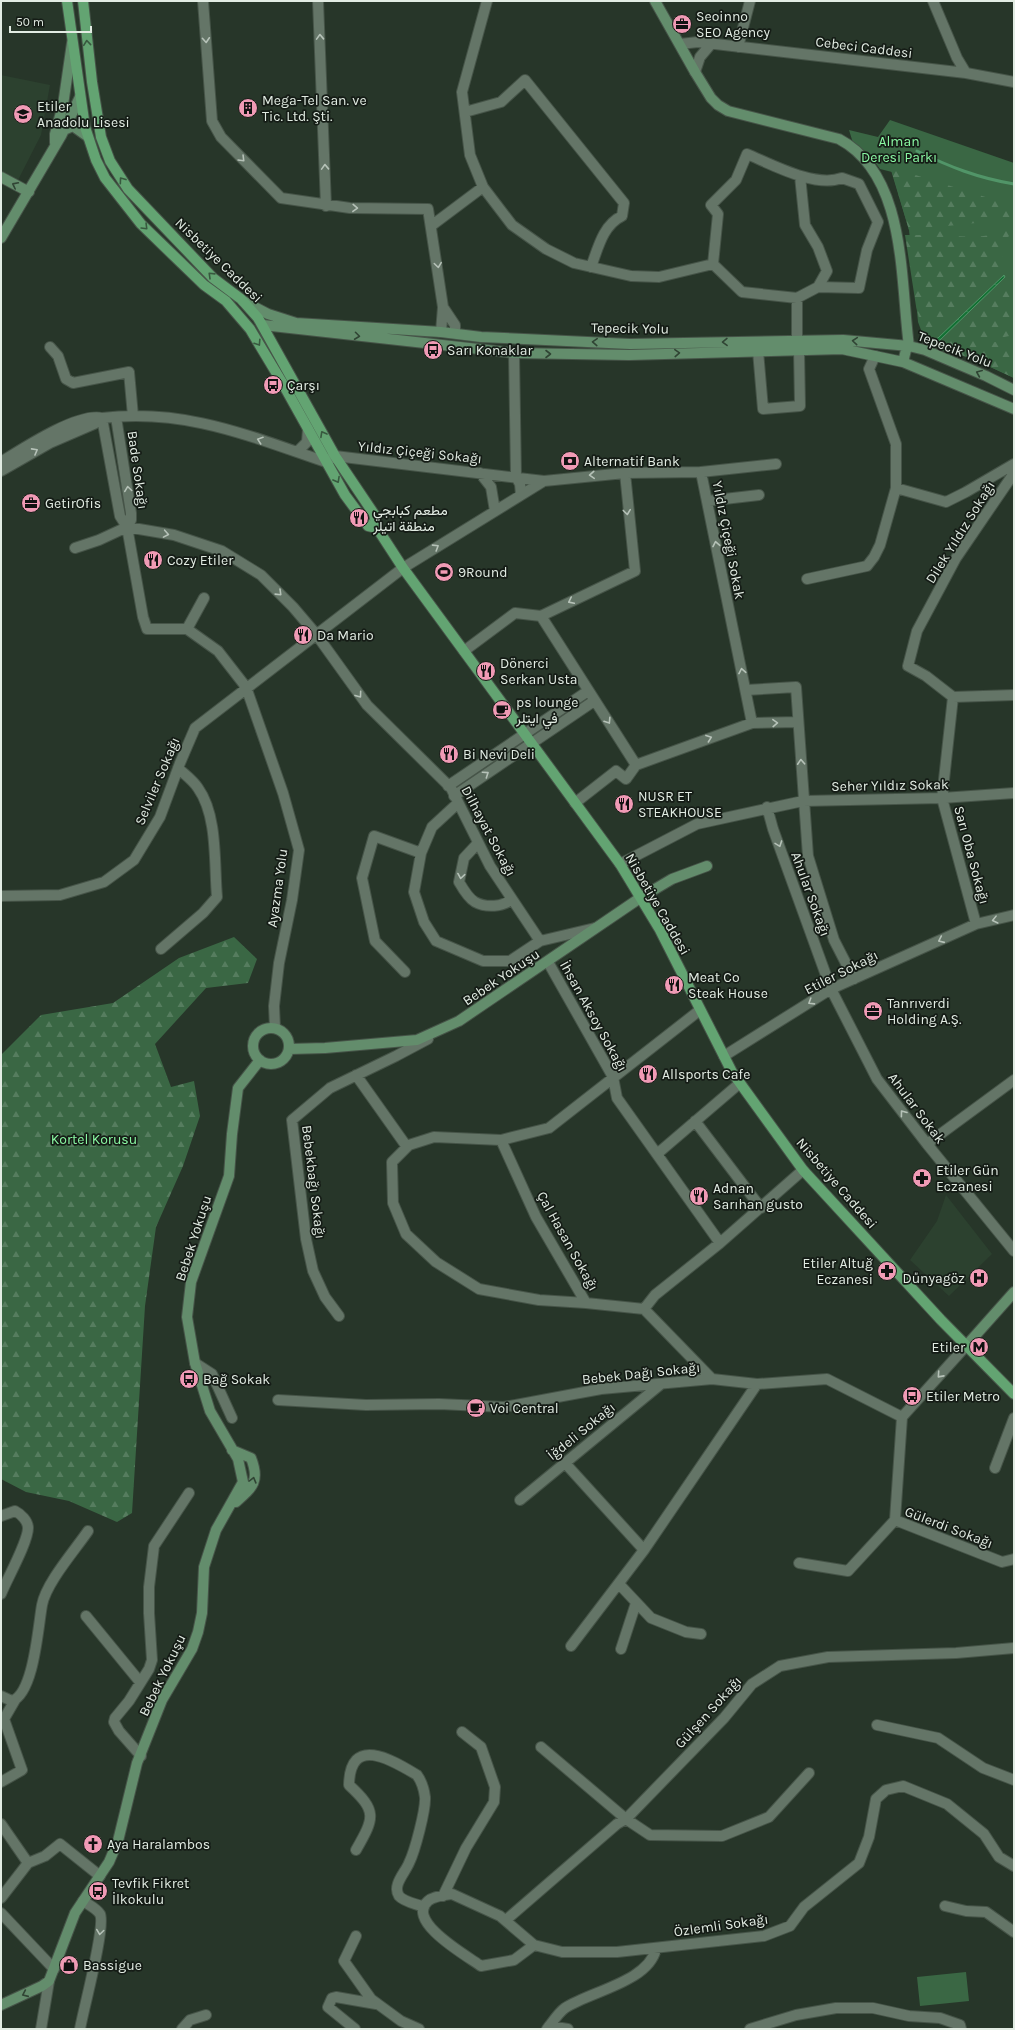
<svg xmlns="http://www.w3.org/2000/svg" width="1015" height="2030" font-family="Karla,Vazirmatn,sans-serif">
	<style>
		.built { fill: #2c412f }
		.green { fill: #3a6744 }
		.forest { fill: url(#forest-firs) }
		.water { fill: url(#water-ripples); stroke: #519568 }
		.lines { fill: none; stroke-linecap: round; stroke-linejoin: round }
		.stream { stroke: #519568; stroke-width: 3 }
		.street-casing { stroke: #465448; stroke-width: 12 }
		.secondary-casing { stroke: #465448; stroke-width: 12 }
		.primary-casing { stroke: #465448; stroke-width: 12 }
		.street { stroke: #647567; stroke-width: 10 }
		.secondary { stroke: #638d6c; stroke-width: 10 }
		.primary { stroke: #63a472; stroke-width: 10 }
		.oneway { stroke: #b6c2b8 }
		.oneway2 { stroke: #38593f }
		.oneway3 { stroke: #304434 }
		.labels { text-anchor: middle; stroke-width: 3.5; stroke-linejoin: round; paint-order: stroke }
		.poi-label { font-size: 14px; fill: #e2ece3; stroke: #151c16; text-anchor: start }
		.street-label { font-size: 14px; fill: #e2ece3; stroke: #151c16 }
		.park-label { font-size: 14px; fill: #8af8a3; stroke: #151c16 }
	</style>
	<defs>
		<pattern id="forest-firs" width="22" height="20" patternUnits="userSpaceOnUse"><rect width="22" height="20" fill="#3a6744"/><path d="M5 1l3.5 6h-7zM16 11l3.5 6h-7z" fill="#567d5f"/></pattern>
		<pattern id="water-ripples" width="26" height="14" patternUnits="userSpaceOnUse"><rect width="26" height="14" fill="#137034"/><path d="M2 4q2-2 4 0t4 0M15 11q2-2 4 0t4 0" fill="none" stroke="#358551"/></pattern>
	</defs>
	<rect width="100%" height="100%" fill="#273629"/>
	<path class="built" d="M1,75L50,85L41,135L18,180L1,173Z
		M946,1195L992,1254L949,1296L910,1260L937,1221Z"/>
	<path class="green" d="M890,120L1014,163V378L971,358L940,350L924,338L918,322L909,230L892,172L880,169L869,154L853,143L849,130L878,137Z
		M966,1972L969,2001L920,2006L917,1977Z"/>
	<path class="forest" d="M890,167L1014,206V219L909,230Z
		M1014,227V233L1003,240L999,252L1006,262L1001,274L924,338L916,306L905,235H923L941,231L953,236L976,237L998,234Z
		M1005,280L1010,295L1014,297V335L995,339L977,338L963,324Z
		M960,327C985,349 985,342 1014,340V378L971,358L942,350Z
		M234,937L257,959L248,983L206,988L155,1044L171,1087L194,1081L200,1116L183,1166L156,1227L145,1306L132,1513L117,1522L69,1501L26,1492L1,1479V1055L41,1015L113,1003L179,958Z"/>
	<path class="water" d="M1004,275L1005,277L940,340L938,346L934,343L935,339L938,338Z"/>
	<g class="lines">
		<path class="stream" d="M917,151C950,167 978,178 1014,184"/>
		<g class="street-casing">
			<path id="street" d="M203,1L212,121L221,137L281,198L350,208L428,209L443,307L441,332
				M318,1L326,206
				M933,1L957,58L966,73
				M680,44L698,42L966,73L1014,82
				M738,47L750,1
				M695,72L700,57L711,44
				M465,112L501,102L525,80L624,203L622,216C603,225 598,248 591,267
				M483,187L470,155L462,92L487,1
				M431,226L483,187L512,225L546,249L574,263L631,276L659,277L713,264
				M713,264L718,214L711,205L736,180L747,154C773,165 815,188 842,178L859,184L878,222L867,250L859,288L818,287L827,271L818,247L805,225L800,176
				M713,264L742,292L797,298L818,287
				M443,307L455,325V333
				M797,341V298
				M50,347L58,356L66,379L73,383L129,372L133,416
				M758,351L763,409L800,406L799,350
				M514,353L516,477L520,484L521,495
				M116,417L131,513V520L127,527
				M102,418L120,516L127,527L143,617L147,629H187L218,651L246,687L283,793L299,850L292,900L279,963L274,1006L275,1028
				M297,452L307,442L308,429
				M1,462C22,449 78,412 102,418C185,408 249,436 326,462L335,456L544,481L625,473L701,472L776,464
				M1,471L50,443L94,424L102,418
				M701,472L752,723
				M480,473L491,487L495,511
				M625,473L635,571L541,616L636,765L752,723L798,722
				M896,488L946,502L966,492L1014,464
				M707,501L759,495
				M75,548L99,540L127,527L174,535L222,551L261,575L293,607L316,634L367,705L451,788L490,866L540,941
				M807,579L867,566L874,557L880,545L896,488V444L869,369L875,356
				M187,629L204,598
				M464,651L515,613L541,616
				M746,690L796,687L808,856L834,940L854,979
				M953,697L926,676L908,666L917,631L956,558L1014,473
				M953,697L942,798L976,924
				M953,697L1014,695
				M448,786L588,691
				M454,796L594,701
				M458,803L432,827L421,853L414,892L424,922L436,941L483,961H510L540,941L595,928
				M575,803L616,771L626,779L636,765
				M767,807L773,829L831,989L877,1079L927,1144L1014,1251
				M478,843L464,858L459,882C463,889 468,898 475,902C486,908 503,907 512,899
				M620,864L697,824L803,801L942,798L1014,793
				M1,896L60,895L104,882L134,860L160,817L180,763L195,728L403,568L544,481
				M161,949L203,913L217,897C214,864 218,816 198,788C193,780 184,774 178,768
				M548,962L613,1077L617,1098L720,1243
				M405,972L375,941L362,878L374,836L421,853
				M724,1056L831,989L976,924L1014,915
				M356,1075L407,1147
				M695,1121L761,1208
				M501,1140L536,1217L586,1303L644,1309L712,1379
				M927,1144L1014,1080
				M657,1154L740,1083
				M586,1303L539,1300L479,1289L436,1262L406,1234L393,1203L392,1162L409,1145L434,1137L501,1140L549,1128L700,1010
				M644,1309L655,1295L720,1243L803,1170
				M339,1316L325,1297L313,1271L306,1239L292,1120L330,1088L396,1056L428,1039
				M195,1363L212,1374L232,1418
				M278,1400L366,1405L439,1404L504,1407L601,1389L712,1379L757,1384L827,1379L902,1417
				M902,1417L966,1346
				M565,1463L644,1550
				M995,1468L1014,1418
				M520,1500L661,1384
				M1,1516L15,1511C21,1514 28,1521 28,1528C28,1542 7,1579 1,1594
				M895,1520L1002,1562L1014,1559
				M895,1520L902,1417
				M799,1563L848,1571L895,1520
				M619,1584L651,1618L686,1632L701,1634
				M86,1616L140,1682
				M571,1646L644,1550L757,1384
				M621,1649L636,1603
				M1,1696L12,1701C34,1693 38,1627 42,1605C46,1583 75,1550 88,1531
				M877,1725L938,1738L983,1768L1014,1780
				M541,1747L626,1819L650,1835L722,1836L769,1817L809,1773
				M141,1756L119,1731L114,1722L115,1718L129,1701L149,1669L152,1660L149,1613V1587L154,1546L189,1493
				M1,1782L22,1770L4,1719L15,1700
				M1,1824L28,1863
				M356,1850C375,1817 377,1811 349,1785C350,1734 392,1760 417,1775C422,1782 424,1789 425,1797C426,1809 415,1851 409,1863C405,1873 392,1885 399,1896C404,1902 417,1904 424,1907
				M443,1896L466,1848L494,1802L495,1787L481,1747L462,1732
				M1,1898L28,1863L45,1856L60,1844L100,1876
				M945,1906L966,1911L986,1912L1014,1932
				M1,1913L54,1969
				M506,1920L617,1824L626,1819L724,1718L752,1684L780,1666L828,1657L956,1653L1014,1648
				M356,1936L344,1961L371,1999L401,2021L419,2029
				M534,1945L514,1960L481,1966C467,1956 405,1921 428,1901C434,1896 445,1895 452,1894L500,1916L534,1945L562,1952H617L764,1936L790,1926L804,1907L859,1863L869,1837L876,1799L886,1790L903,1786L947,1804L984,1834L999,1857L1014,1866
				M549,2026L568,2029
				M41,2029L49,1981
				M80,2029C83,2011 106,1926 100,1914C96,1908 89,1905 83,1901
				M182,2029L190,2020L206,2015
				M355,2029L328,2007L332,1998L336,1997L376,2004
				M547,2029C552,2023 558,2013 565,2008C591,1991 648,1982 656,1949
				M750,2029L796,2015L836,2008H873L909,2016L940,2018L960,2025L961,2029"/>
		</g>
		<g class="secondary-casing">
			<path id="secondary" d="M655,1L695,72L711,98L718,105L728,111L839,139C907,175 900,280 909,346L906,350L903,362
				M64,130L73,126L87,136
				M55,143V134L63,105L72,43
				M1,177L29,192
				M1,238L61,136L80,97
				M243,301L268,314L296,323L441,332L481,337L630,344L843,340L909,346L925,350L986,376L1014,390
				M263,325L514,353L629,355L842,349L903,362L1014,409
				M253 1046a18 18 0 1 1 36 0a18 18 0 1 1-36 0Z
				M289,1049L325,1048L417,1040L459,1021L640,898L672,879L707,866
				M966,1346L1014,1292
				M232,1450L251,1458C260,1481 253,1487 236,1502
				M1,2005L42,1986L49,1981L75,1913L109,1862L118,1841L137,1763L162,1700L192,1649L198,1632L202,1613L204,1567L216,1530L243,1482L238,1459L210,1411L195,1363L187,1317L191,1282L229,1176L232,1134L238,1088L260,1060"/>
		</g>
		<g class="primary-casing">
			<path id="primary" d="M67,1L85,127L96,160L105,178L141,224L204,285L226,301L250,329L283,384L345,495L368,526L377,528
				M83,1L92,82L101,137L110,161L128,189L213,278L241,299L258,318L335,456L374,514L377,528L403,568L620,864L660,930L732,1072L803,1170L941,1320L1014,1394"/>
		</g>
		<use href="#street" class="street"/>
		<use href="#secondary" class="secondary"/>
		<use href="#primary" class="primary"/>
	</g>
	<defs><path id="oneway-chevron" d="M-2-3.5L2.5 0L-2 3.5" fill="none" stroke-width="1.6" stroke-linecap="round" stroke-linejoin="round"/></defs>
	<g class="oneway">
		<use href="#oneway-chevron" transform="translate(320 37) rotate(-92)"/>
		<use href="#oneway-chevron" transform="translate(206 40) rotate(86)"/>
		<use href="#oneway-chevron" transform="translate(242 159) rotate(45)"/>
		<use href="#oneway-chevron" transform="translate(325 167) rotate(-92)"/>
		<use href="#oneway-chevron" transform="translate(355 208) rotate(2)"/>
		<use href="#oneway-chevron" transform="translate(438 265) rotate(82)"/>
		<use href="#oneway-chevron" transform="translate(260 440) rotate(-161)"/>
		<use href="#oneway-chevron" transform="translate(35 451) rotate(-29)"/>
		<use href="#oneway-chevron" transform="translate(592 475) rotate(176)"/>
		<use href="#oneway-chevron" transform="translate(128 489) rotate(-98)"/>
		<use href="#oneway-chevron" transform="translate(627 512) rotate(83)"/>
		<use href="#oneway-chevron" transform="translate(166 534) rotate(10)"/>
		<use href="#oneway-chevron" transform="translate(716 544) rotate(-101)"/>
		<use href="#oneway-chevron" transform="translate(436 547) rotate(-32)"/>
		<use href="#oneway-chevron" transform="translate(279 593) rotate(44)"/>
		<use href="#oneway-chevron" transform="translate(571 601) rotate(154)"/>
		<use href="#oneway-chevron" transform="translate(742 671) rotate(-101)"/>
		<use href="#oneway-chevron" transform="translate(359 695) rotate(54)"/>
		<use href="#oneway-chevron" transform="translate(608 721) rotate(57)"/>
		<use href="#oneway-chevron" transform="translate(775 723) rotate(-2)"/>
		<use href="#oneway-chevron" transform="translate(709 738) rotate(-20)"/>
		<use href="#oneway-chevron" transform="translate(801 762) rotate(-93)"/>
		<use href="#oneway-chevron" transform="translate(486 774) rotate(-34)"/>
		<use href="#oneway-chevron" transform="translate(779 844) rotate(70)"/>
		<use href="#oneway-chevron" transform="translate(461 876) rotate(99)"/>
		<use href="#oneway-chevron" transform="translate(995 920) rotate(166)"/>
		<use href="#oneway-chevron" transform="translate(941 940) rotate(156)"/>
		<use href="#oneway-chevron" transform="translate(811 1002) rotate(148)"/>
		<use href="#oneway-chevron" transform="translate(903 1113) rotate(-127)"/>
		<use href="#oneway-chevron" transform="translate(940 1375) rotate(132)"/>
		<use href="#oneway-chevron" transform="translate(100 1932) rotate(98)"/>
	</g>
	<g class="oneway2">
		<use href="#oneway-chevron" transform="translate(87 43) rotate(-96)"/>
		<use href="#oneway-chevron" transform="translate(122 180) rotate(-126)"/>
		<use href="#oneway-chevron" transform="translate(145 227) rotate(45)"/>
		<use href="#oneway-chevron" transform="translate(211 275) rotate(-136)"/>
		<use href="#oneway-chevron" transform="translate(258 343) rotate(57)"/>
		<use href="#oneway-chevron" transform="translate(323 434) rotate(-119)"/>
		<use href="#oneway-chevron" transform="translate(337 480) rotate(61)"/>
	</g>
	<g class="oneway3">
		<use href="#oneway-chevron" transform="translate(15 185) rotate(-153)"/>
		<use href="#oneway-chevron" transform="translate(357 336) rotate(7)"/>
		<use href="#oneway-chevron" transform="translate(855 341) rotate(-175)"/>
		<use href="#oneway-chevron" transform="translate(595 342) rotate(-177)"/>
		<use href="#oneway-chevron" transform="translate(725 342) rotate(179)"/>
		<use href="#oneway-chevron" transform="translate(677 353) rotate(-3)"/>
		<use href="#oneway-chevron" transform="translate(548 354)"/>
		<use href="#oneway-chevron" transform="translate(979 373) rotate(-157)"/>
		<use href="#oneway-chevron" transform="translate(253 1480) rotate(-75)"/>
		<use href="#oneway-chevron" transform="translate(25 1994) rotate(156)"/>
	</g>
	<defs>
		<g id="office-disc" transform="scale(1)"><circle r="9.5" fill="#f09ab5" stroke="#151c16"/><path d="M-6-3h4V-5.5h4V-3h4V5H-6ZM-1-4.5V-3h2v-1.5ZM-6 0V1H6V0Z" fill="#111"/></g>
		<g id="building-disc" transform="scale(1)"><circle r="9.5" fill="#f09ab5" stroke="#151c16"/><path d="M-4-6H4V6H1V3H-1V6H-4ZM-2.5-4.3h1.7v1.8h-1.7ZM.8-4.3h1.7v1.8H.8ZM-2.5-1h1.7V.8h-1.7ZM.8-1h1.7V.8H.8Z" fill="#111"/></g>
		<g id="school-disc" transform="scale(1)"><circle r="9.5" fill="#f09ab5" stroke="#151c16"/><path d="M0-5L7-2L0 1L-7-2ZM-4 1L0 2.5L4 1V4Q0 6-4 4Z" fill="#111"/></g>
		<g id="bus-disc" transform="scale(1)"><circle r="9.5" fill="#f09ab5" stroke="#151c16"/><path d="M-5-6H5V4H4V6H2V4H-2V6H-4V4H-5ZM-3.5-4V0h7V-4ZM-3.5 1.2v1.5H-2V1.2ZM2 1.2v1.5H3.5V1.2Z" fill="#111"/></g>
		<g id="bank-disc" transform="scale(1)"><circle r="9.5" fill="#f09ab5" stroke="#151c16"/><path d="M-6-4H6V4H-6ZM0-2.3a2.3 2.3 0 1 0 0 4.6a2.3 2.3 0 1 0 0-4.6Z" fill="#111"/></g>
		<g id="restaurant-disc" transform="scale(1)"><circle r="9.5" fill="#f09ab5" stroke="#151c16"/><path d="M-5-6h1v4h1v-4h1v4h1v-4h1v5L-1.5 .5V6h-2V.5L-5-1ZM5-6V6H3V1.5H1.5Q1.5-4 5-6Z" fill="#111"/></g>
		<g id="stadium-disc" transform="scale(1)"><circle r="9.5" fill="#f09ab5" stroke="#151c16"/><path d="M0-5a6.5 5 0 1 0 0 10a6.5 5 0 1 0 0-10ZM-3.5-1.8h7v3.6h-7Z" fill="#111"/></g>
		<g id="cafe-disc" transform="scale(1)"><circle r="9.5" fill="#f09ab5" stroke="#151c16"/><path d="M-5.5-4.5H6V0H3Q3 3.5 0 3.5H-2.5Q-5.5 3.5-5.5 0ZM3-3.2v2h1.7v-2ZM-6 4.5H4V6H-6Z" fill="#111"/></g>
		<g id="pharmacy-disc" transform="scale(1)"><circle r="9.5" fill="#f09ab5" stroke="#151c16"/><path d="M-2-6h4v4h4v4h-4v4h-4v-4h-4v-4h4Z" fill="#111"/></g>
		<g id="hospital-disc" transform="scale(1)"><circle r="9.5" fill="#f09ab5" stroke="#151c16"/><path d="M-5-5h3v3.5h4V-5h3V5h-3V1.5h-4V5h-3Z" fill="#111"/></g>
		<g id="metro-disc" transform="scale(1)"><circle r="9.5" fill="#f09ab5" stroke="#151c16"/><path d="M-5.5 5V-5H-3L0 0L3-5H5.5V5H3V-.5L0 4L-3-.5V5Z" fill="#111"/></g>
		<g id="church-disc" transform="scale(1)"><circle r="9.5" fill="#f09ab5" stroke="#151c16"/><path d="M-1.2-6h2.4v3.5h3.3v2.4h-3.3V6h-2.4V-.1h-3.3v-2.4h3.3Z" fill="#111"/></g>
		<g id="shop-disc" transform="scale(1)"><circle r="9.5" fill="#f09ab5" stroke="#151c16"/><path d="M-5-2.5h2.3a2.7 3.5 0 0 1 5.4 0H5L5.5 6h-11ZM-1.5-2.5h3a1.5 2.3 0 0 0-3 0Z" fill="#111"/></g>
	</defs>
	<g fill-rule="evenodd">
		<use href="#office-disc" x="682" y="24"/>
		<use href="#building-disc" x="248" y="108"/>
		<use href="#school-disc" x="23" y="114"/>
		<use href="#bus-disc" x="433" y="350"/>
		<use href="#bus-disc" x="273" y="385"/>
		<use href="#bank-disc" x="570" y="461"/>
		<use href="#office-disc" x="31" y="503"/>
		<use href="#restaurant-disc" x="359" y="518"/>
		<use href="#restaurant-disc" x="153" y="560"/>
		<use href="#stadium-disc" x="444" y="572"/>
		<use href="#restaurant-disc" x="303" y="635"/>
		<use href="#restaurant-disc" x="486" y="671"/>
		<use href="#cafe-disc" x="502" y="710"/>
		<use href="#restaurant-disc" x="449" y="754"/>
		<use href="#restaurant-disc" x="624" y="804"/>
		<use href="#restaurant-disc" x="674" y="985"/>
		<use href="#office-disc" x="873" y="1011"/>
		<use href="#restaurant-disc" x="648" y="1074"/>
		<use href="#pharmacy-disc" x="922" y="1178"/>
		<use href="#restaurant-disc" x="699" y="1196"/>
		<use href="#pharmacy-disc" x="887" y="1271"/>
		<use href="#hospital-disc" x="979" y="1278"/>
		<use href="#metro-disc" x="979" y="1347"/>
		<use href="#bus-disc" x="189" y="1379"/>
		<use href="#bus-disc" x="912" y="1396"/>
		<use href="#cafe-disc" x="476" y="1408"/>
		<use href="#church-disc" x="93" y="1844"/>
		<use href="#bus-disc" x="98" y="1891"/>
		<use href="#shop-disc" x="69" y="1965"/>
	</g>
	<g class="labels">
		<g class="poi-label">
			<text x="696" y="21">Seoinno<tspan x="696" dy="16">SEO Agency</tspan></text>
			<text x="262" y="105">Mega-Tel San. ve<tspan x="262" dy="16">Tic. Ltd. Şti.</tspan></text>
			<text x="37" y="111">Etiler<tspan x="37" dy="16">Anadolu Lisesi</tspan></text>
			<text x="447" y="355">Sarı Konaklar</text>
			<text x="287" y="390">Çarşı</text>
			<text x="584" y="466">Alternatif Bank</text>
			<text x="45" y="508">GetirOfis</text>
			<text x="373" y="515">مطعم كبابجي<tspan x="373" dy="16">منطقة اتيلر</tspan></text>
			<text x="167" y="565">Cozy Etiler</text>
			<text x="458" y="577">9Round</text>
			<text x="317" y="640">Da Mario</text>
			<text x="500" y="668">Dönerci<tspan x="500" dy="16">Serkan Usta</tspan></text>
			<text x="516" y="707">ps lounge<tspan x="516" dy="16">في ايتلر</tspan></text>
			<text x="463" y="759">Bi Nevi Deli</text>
			<text x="638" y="801">NUSR ET<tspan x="638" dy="16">STEAKHOUSE</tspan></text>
			<text x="688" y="982">Meat Co<tspan x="688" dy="16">Steak House</tspan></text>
			<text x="887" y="1008">Tanrıverdi<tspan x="887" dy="16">Holding A.Ş.</tspan></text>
			<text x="662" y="1079">Allsports Cafe</text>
			<text x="936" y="1175">Etiler Gün<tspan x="936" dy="16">Eczanesi</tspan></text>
			<text x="713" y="1193">Adnan<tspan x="713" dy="16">Sarıhan gusto</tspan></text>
			<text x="873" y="1268" text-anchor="end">Etiler Altuğ<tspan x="873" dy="16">Eczanesi</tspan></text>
			<text x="965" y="1283" text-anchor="end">Dűnyagöz</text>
			<text x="965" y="1352" text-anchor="end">Etiler</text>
			<text x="203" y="1384">Bağ Sokak</text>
			<text x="926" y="1401">Etiler Metro</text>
			<text x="490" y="1413">Voi Central</text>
			<text x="107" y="1849">Aya Haralambos</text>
			<text x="112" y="1888">Tevfik Fikret<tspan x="112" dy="16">İlkokulu</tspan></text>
			<text x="83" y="1970">Bassigue</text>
		</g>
		<g class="street-label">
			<text transform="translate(864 47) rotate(7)" y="5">Cebeci Caddesi</text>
			<text transform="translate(219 260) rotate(44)" y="5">Nisbetiye Caddesi</text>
			<text transform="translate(630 328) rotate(1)" y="5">Tepecik Yolu</text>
			<text transform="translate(955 349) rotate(21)" y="5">Tepecik Yolu</text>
			<text transform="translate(420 452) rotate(6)" y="5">Yıldız Çiçeği Sokağı</text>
			<text transform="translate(138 470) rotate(82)" y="5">Bade Sokağı</text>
			<text transform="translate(960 532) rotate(-58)" y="5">Dilek Yıldız Sokağı</text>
			<text transform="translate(729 540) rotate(79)" y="5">Yıldız Çiçeği Sokak</text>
			<text transform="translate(157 781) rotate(-67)" y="5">Selviler Sokağı</text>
			<text transform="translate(890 785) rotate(-1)" y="5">Seher Yıldız Sokak</text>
			<text transform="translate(489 831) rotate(62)" y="5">Dilhayat Sokağı</text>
			<text transform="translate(972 855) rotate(75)" y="5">Sarı Oba Sokağı</text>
			<text transform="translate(277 888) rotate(-82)" y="5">Ayazma Yolu</text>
			<text transform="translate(811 894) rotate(70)" y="5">Ahular Sokağı</text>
			<text transform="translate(658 904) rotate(60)" y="5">Nisbetiye Caddesi</text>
			<text transform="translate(841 972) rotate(-27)" y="5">Etiler Sokağı</text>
			<text transform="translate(501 977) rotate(-34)" y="5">Bebek Yokuşu</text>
			<text transform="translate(594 1016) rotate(61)" y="5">İhsan Aksoy Sokağı</text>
			<text transform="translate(917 1108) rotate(53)" y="5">Ahular Sokak</text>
			<text transform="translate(314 1182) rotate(83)" y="5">Bebekbağı Sokağı</text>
			<text transform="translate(837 1183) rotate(49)" y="5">Nisbetiye Caddesi</text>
			<text transform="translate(193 1238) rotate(-72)" y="5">Bebek Yokuşu</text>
			<text transform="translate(568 1241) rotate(61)" y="5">Çal Hasan Sokağı</text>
			<text transform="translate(641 1373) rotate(-6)" y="5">Bebek Dağı Sokağı</text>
			<text transform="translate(581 1431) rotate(-39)" y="5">İğdeli Sokağı</text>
			<text transform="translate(949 1527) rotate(21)" y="5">Gülerdi Sokağı</text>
			<text transform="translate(162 1675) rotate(-64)" y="5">Bebek Yokuşu</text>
			<text transform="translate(708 1712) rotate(-48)" y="5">Gülşen Sokağı</text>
			<text transform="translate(721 1925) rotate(-8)" y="5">Özlemli Sokağı</text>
		</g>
		<g class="park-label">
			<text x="899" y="146">Alman<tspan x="899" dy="16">Deresi Parkı</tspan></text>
			<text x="94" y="1144">Kortel Korusu</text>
		</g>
	</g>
	<rect width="1015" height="2030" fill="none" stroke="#e2ece3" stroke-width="4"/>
	<path d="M10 26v6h81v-6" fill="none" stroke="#e2ece3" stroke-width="2"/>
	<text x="16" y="26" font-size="12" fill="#e2ece3" stroke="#151c16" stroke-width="3" paint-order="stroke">50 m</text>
</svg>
